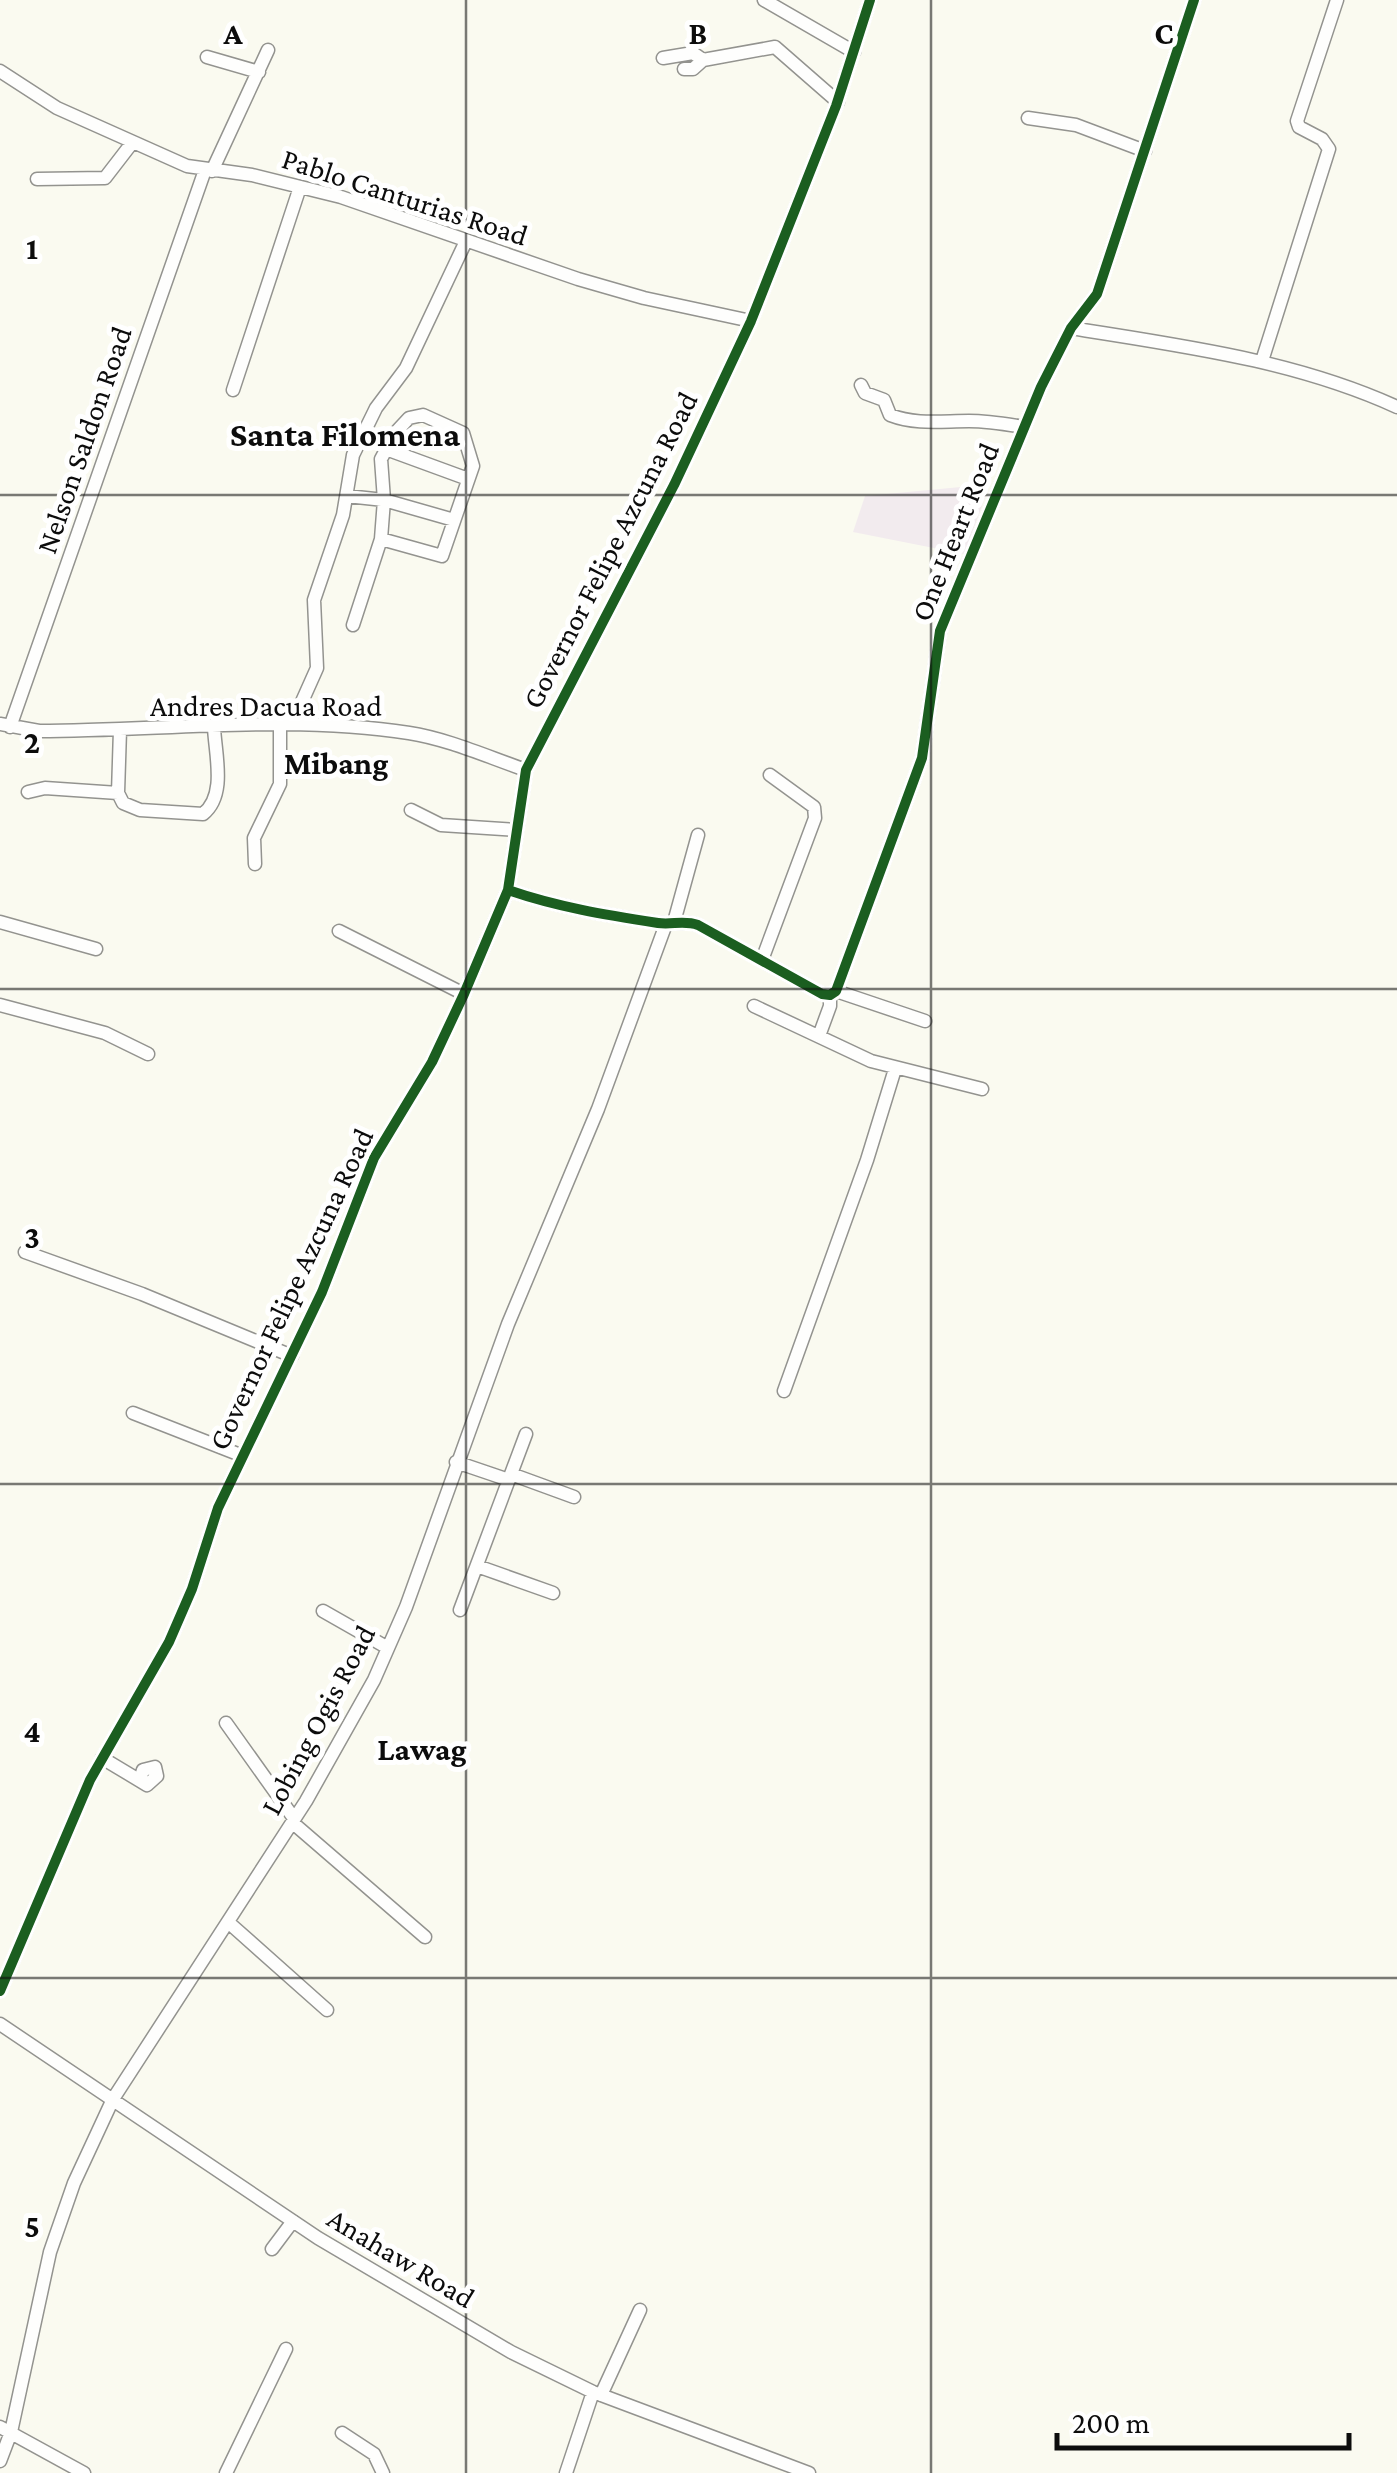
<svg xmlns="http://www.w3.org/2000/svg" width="1397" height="2473" font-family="'Crimson Pro',serif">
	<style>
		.industrial { fill: #f2ebee }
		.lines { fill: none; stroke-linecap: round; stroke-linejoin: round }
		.minor-casing { stroke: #93938f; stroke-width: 15 }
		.minor { stroke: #fefefd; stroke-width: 12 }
		.cycleway-casing { stroke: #fff; stroke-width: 16 }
		.cycleway { stroke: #1b5e20; stroke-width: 10 }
		.grid { fill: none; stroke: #0c0c0c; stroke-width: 2.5; stroke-opacity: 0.55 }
		.labels { text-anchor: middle; stroke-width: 10; stroke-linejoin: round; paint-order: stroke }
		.street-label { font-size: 30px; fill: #0c0c0c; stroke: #fff }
		.neighbourhood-label { font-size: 32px; font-weight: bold; fill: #0c0c0c; stroke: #fff }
		.quarter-label { font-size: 35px; font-weight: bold; fill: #0c0c0c; stroke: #fff }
		.grid-label { font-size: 32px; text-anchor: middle; font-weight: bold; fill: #0c0c0c; stroke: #fff; stroke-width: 10; stroke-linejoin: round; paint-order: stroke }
	</style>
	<rect width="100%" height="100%" fill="#fafaf0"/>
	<path class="industrial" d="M961,487L988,490L964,554L853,532L865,496Z"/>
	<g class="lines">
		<g class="minor-casing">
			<path id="minor" d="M764,0L854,52
				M207,57L259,72
				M663,58L693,53L703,60L775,47L838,102
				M684,69H693L703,60
				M0,71L57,108L187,166L252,175L341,197L578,279L644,298L751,321
				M1028,118L1076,125L1145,151
				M212,171L268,50
				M37,179L105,178L132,143
				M1071,328C1182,346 1294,360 1397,407
				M1262,361L1329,149L1322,139L1299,127L1297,121L1337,0
				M861,385L865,393L884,400L890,415C916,425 941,421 969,421C987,421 1006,424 1024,427
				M233,390L300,187
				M386,449L468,479
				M347,496L384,500L454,520
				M353,625L381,539L384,500L381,459L395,433L409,418L423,415L463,433L473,466L442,556L381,539
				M0,724L39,731C161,731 287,714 409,733C448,739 488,757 526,770
				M292,724L317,668L314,600L343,515L353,455L376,408L406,368L466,241
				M10,727L205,170
				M120,730L118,793L123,803L140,810L203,814C227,795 215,754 214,727
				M28,792L45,788L118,793
				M411,810L441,825L517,830
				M255,864L254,838L280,784V725
				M508,890C557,907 606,915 658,923C672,925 684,920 698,925L822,994L830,995L836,991L922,758L940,631L1041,387L1071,328L1097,294L1194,0
				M0,922L96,949
				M674,922L698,835
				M339,931L464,994
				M762,960L815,818L814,807L770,775
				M836,991L925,1021
				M0,1005L105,1033L148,1054
				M754,1006L871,1061L982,1089
				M819,1036L830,1006V995
				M25,1252L142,1294L292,1356
				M784,1391L867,1160L895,1069
				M133,1413L243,1456
				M456,1462L509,1480
				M511,1474L574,1497
				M477,1566L553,1593
				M460,1610L526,1434
				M323,1611L388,1648
				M226,1723L293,1817
				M102,1758L147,1785L157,1776L155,1767L143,1770L140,1780
				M293,1823L425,1937
				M228,1922L327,2010
				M0,1991L90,1780L169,1642L192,1589L218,1508L322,1292L374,1158L432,1062L464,994L508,890L526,770L674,485L751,321L836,106L870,0
				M0,2024L318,2238L511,2352L593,2392L809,2473
				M272,2249L293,2221
				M601,2395L640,2310
				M0,2427L84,2473
				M342,2433L374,2454L383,2473
				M0,2461L11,2432L50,2252L74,2183L113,2099L306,1801L374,1680L406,1607L508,1324L598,1109L666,924
				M226,2473L286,2349
				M566,2473L593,2392"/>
		</g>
		<use href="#minor" class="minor"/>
		<g class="cycleway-casing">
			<path id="cycleway" d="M508,890C557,907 606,915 658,923C672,925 684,920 698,925L822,994L830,995L836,991L922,758L940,631L1041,387L1071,328L1097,294L1194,0
				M0,1991L90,1780L169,1642L192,1589L218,1508L322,1292L374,1158L432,1062L464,994L508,890L526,770L674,485L751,321L836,106L870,0"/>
		</g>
		<use href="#cycleway" class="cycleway"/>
	</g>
	<path class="grid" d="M466,0V2473M931,0V2473M0,495H1397M0,989H1397M0,1484H1397M0,1978H1397"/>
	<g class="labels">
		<g class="street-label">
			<text transform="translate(405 197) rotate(18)" y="10">Pablo Canturias Road</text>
			<text transform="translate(84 440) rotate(-71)" y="10">Nelson Saldon Road</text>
			<text transform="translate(955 532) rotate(-68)" y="10">One Heart Road</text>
			<text transform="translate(610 550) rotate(-63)" y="10">Governor Felipe Azcuna Road</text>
			<text x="266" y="716">Andres Dacua Road</text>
			<text transform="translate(291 1289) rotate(-65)" y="10">Governor Felipe Azcuna Road</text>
			<text transform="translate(318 1720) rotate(-62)" y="10">Lobing Ogis Road</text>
			<text transform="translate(401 2258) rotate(31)" y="10">Anahaw Road</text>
		</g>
		<g class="neighbourhood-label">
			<text x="336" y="774">Mibang</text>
			<text x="422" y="1760">Lawag</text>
		</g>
		<g class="quarter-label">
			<text x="345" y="446">Santa Filomena</text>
		</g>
	</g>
	<g class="grid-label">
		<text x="233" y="44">A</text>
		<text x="698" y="44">B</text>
		<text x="1164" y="44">C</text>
		<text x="32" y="259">1</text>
		<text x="32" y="753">2</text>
		<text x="32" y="1248">3</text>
		<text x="32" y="1742">4</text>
		<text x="32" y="2237">5</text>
	</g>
	<path d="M1057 2433v15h292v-15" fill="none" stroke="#0c0c0c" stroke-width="5"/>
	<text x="1072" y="2433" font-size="30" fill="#0c0c0c" stroke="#ffffff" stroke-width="8" paint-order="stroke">200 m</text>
</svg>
